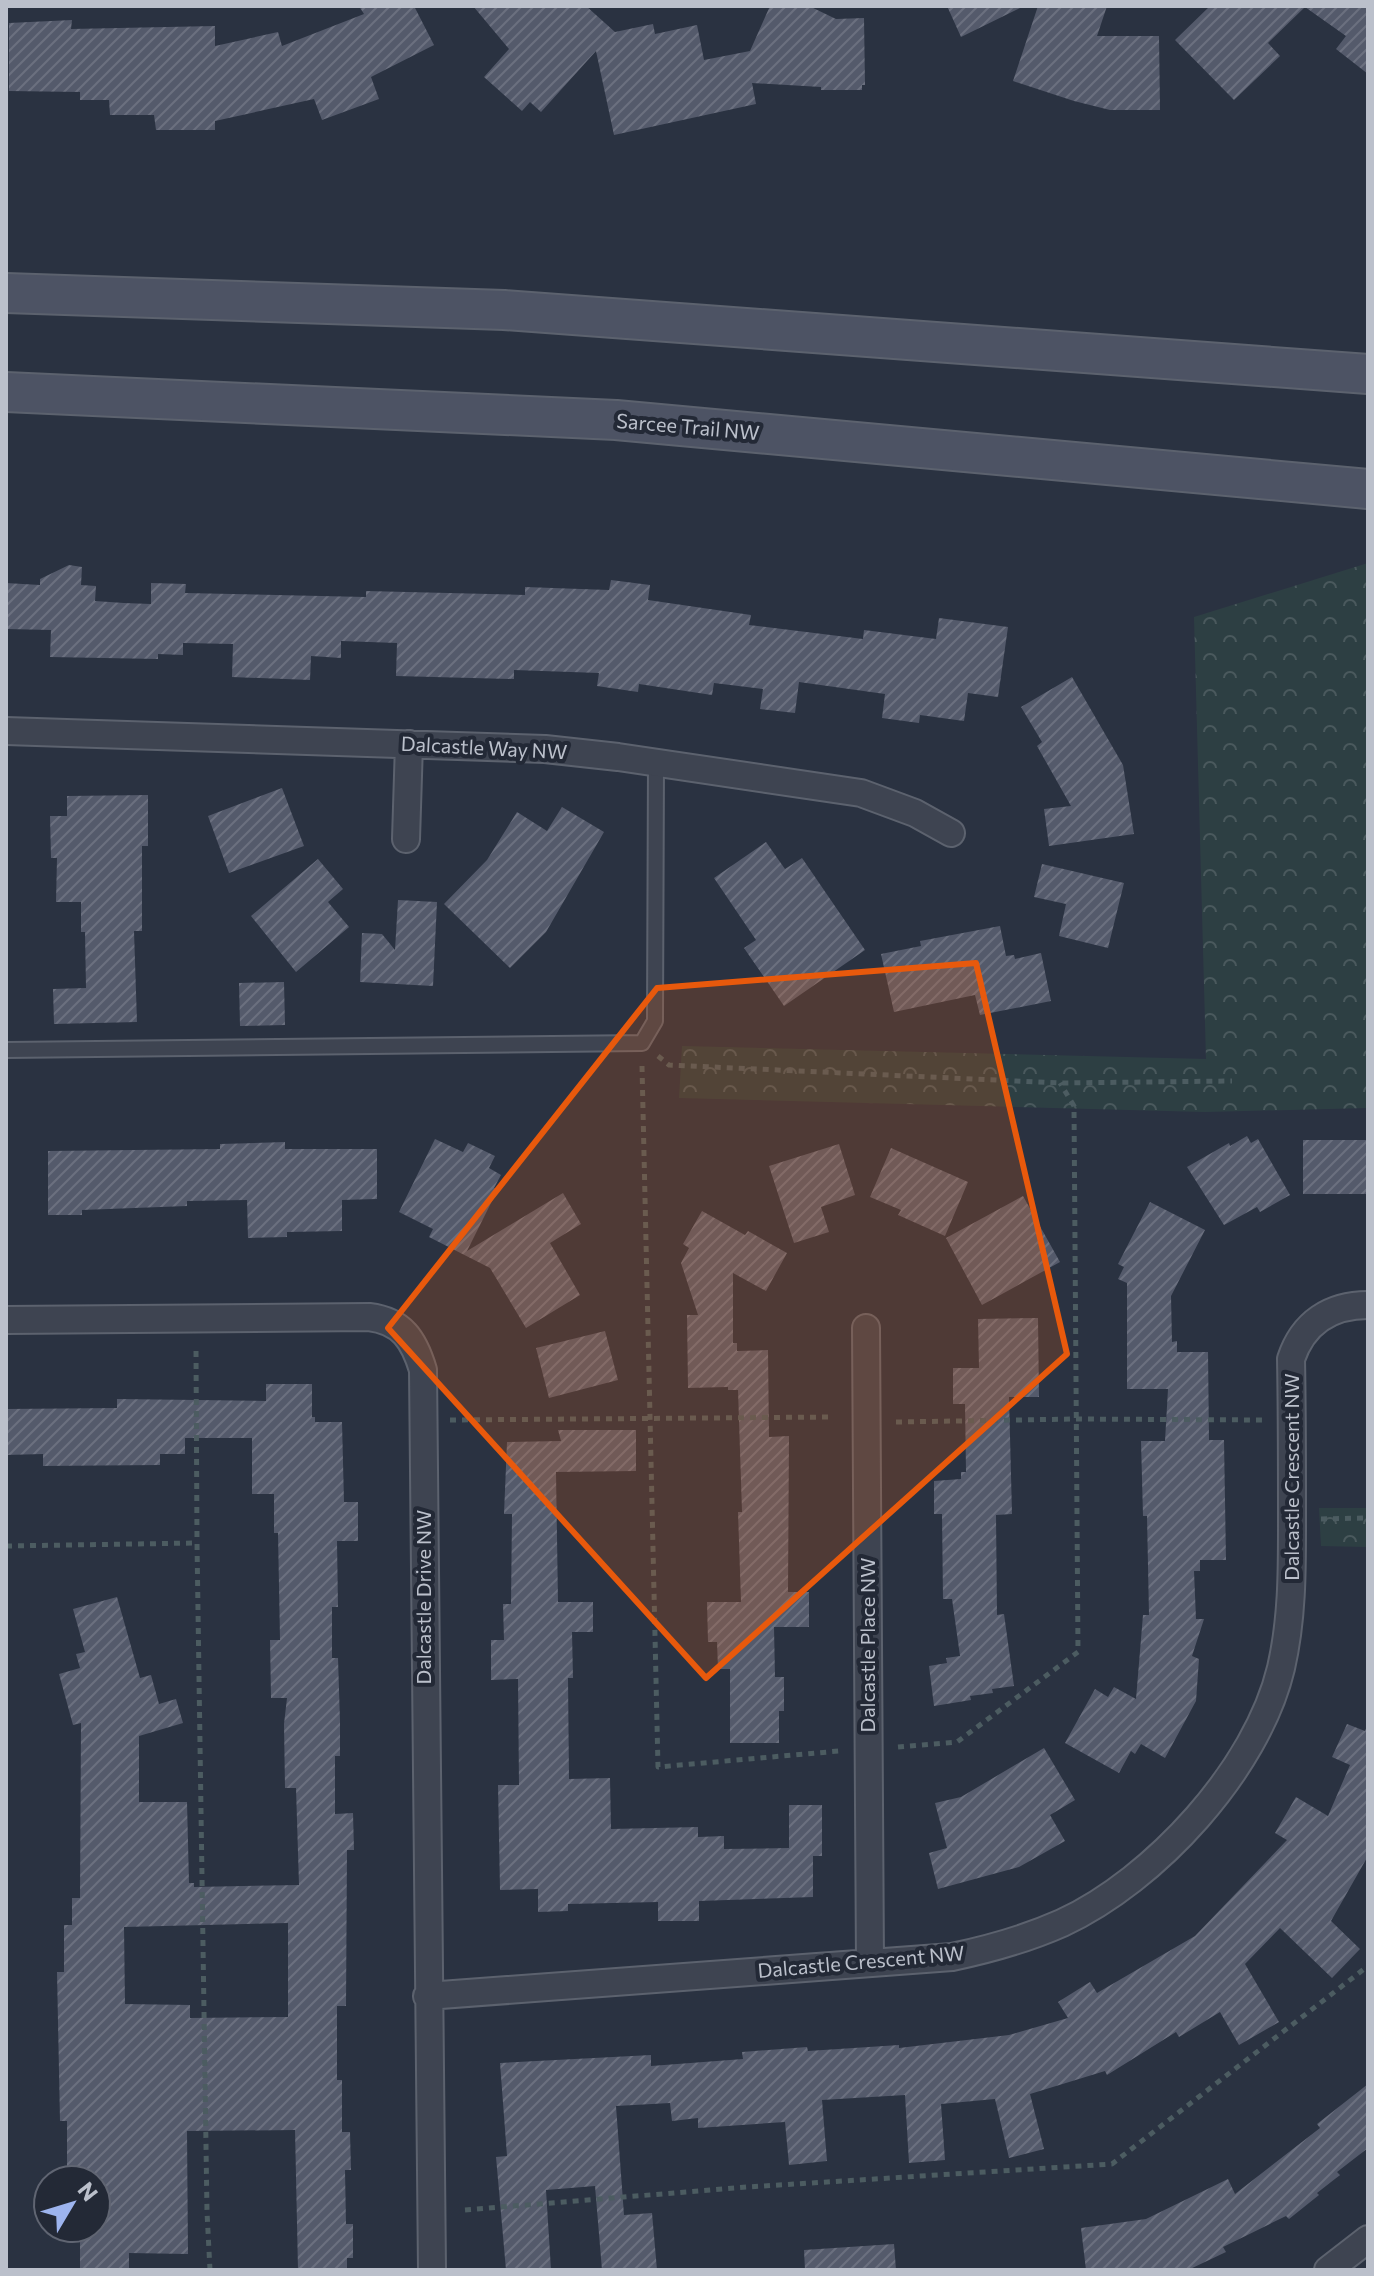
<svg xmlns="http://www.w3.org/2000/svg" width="1374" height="2276" font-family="Commissioner,sans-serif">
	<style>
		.forest { fill: url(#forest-crowns) }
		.building { fill: url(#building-hatch); fill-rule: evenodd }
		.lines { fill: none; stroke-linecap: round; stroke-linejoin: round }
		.lane-casing { stroke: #5c626e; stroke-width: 18 }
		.street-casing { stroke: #5c626e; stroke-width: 30 }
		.secondary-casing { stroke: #5c626e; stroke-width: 42 }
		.path { stroke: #4c5c61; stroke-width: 5; stroke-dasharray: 6 6; stroke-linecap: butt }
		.lane { stroke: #3e4451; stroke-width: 14 }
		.street { stroke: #3e4451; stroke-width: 26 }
		.secondary { stroke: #4d5364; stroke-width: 38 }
		.marked { fill: #e8590c; fill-opacity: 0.2; stroke: #e8590c; stroke-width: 6; stroke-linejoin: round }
		.labels { text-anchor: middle; stroke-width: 8; stroke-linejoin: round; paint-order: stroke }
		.street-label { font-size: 20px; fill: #bbc0cb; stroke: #232936 }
	</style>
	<defs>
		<pattern id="forest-crowns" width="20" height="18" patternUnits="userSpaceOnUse" patternTransform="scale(2)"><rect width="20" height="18" fill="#2d3f43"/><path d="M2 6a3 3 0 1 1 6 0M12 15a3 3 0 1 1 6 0" fill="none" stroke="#4a595d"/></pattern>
		<pattern id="building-hatch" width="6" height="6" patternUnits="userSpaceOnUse" patternTransform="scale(2)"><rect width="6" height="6" fill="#545a6b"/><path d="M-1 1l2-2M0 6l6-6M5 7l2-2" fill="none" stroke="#6b707f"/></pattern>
	</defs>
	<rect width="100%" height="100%" fill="#2a3241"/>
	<path class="forest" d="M1368,563V1108L1205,1112L679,1098L682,1046L1206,1059L1194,617Z
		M1319,1508H1368V1547L1321,1546Z"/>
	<path class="building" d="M359,6H414L434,45L371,77L379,99L322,120L314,99L215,121V130H156L154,115H110L109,100H80V92L9,91V23L72,20L71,29L215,26V46L278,32L282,46L364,14Z
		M473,6H586L615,32L653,24L655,34L697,25L704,60L750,51L770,6H809L836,19L864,18L865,85H862V90H821V87L752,83L756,104L614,135L596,51L541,112L530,102L522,111L484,77L509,49Z
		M947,6H1024L961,37Z
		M1038,6H1107L1097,36H1159L1160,110H1110L1074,101L1013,81Z
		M1210,6H1368V74L1336,49L1346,36L1305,7L1268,43L1280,56L1234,100L1175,40Z
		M69,565L82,567L81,585L96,586L95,601L124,603L151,604V583L186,584L185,593L366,597V591L525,595V587L609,590L611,580L650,585L648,600L751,615L749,625L863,639L864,630L936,639L939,618L1008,627L998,697L968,693L964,721L920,715L919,723L882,718L885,694L799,682L795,713L760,709L763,689L714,683L712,695L639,684L638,692L597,686L599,673L514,670V679L396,676L397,643L341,641V658L311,656L310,680L232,677L233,644L183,643V655L158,654V659L50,657L51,630L6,629V583L40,585V579Z
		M1072,677L1123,765L1134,834L1049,846L1044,809L1071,806L1037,746L1042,742L1021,707Z
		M282,788L304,846L229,873L208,816Z
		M148,795V846H142V931H134L137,1022L54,1024L53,989L86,988L85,932H81V902H56L57,858H51L50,816H67V796Z
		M562,807L604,832L546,932L510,968L444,904L487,860L517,812L547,831Z
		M766,842L785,869L802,858L865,950L784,1006L744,948L756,940L714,878Z
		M318,859L343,889L328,902L349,927L296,972L251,916Z
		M1042,864L1124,883L1108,948L1059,936L1066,904L1034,897Z
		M398,900L437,902L433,986L360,982L362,933L382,934L395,950Z
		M1000,926L1006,956L1014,955L1015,959L1041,953L1051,1001L980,1015L975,995L894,1012L881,954L921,946L920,941Z
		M284,982L285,1025L240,1026L239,983Z
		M1247,1136L1251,1143L1258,1139L1290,1195L1260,1212L1257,1207L1224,1225L1187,1167L1229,1143L1230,1146Z
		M435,1139L463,1152L468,1143L495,1156L489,1168L501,1175L494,1188L498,1189L467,1251L563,1193L581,1224L550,1243L580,1295L526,1328L490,1268L429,1237L433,1229L399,1212Z
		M1303,1140H1368V1194H1303Z
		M285,1142V1149H377V1199L342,1200V1231L287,1232V1237L248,1238L247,1200L187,1201V1206L82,1210V1215H48V1151L220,1149V1144Z
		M839,1144L855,1195L821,1207L829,1232L794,1243L769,1166Z
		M891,1148L968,1182L945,1236L898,1215L901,1210L870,1197Z
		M1023,1196L1060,1262L982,1305L946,1238Z
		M1150,1202L1205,1230L1171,1296L1172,1342L1177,1341V1352H1208L1209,1440H1224L1226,1560H1200V1571H1194L1196,1619H1204L1192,1656L1199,1659L1196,1701L1165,1758L1141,1744L1135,1754L1131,1751L1119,1773L1065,1743L1095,1689L1108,1697L1114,1687L1136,1699L1143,1615H1149L1147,1516H1143L1141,1441H1165L1168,1389H1127V1283L1118,1279L1124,1267L1118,1264Z
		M702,1211L745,1235L748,1231L787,1253L766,1291L733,1273V1343H737V1351L768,1350L769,1437L789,1436L788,1592H809V1627H774L775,1677H784V1711H779V1743H730V1669H718L717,1642H708L707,1602H741L738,1512H742L738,1390H728V1387L688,1388L687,1315H698L681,1263L689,1248L683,1244Z
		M1038,1318L1039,1397H1009L1012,1514L996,1515L997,1615L1004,1614L1014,1686L992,1689L993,1693L970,1696L971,1700L934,1706L929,1666L947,1663L946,1658L960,1656L952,1599H943L942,1514H934V1481L961,1479V1472H966L965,1404H953V1368H979L978,1319Z
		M605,1331L618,1380L549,1398L536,1348Z
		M266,1384H312V1417H315V1422H342L344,1502H358V1541H337L338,1607H332V1658H338L340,1721V1756H335V1814L353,1813L354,1850H347L346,2006H337V2080H342V2132H350L351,2170H345L346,2224H353V2258H347V2270H298L295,2130L187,2131L188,2254L129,2253V2270H80V2229H96V2180H67V2121H60L57,1972H64V1925H72V1898H80L81,1723L73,1725L59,1674L80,1668L76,1654L85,1652L73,1609L117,1597L140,1678L151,1675L159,1704L176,1699L183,1723L139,1736V1802H187L189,1883H194V1887L299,1885L296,1788H285L284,1724L287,1698H271L270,1640H280L278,1533H274V1494H252V1438H185V1454H160V1465L43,1466V1454L6,1455V1409L117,1408V1399L266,1401ZM288,1923V2017L190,2018V2005L125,2004L124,1927Z
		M558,1430H636V1471L556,1472L558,1602H593V1632H572L573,1678H568L569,1779L610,1778L611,1829L698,1827V1837L724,1836V1849L789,1848V1805H822V1856H813V1897L699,1901V1921H658V1902L568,1904V1911L538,1912V1889L500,1890L498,1785H519L518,1679L491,1680V1640H504L503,1604H511L512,1514H504L507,1442L561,1441Z
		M1347,1724L1365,1731L1368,1724V1856L1331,1921L1360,1949L1332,1978L1280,1928L1245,1964L1279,2022L1239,2045L1220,2012L1179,2037L1176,2032L1107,2075L1105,2071L1030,2094L1044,2149L1009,2158L995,2099L941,2104L945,2160L909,2163L905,2095L822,2100L827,2161L789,2165L785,2122L698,2128V2118L672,2121L670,2103L616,2106L624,2215L652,2213L657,2270H602L595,2186L546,2190L551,2270H506L496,2157L507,2156L500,2063L651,2055V2066L743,2059L742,2052L807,2047L808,2051L899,2045V2048L1009,2035L1068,2018L1058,2002L1090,1982L1097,1993L1195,1936L1287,1840L1275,1833L1296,1797L1328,1816L1350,1765L1332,1757Z
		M1044,1748L1075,1800L1050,1815L1065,1841L1019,1867L938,1889L929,1853L947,1848L935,1803L961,1797Z
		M1368,2084V2148L1337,2172L1340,2175L1317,2193L1319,2195L1289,2219L1286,2216L1223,2247L1226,2252L1188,2270H1086L1081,2228L1146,2219L1228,2179L1235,2194L1320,2128L1317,2124Z
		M894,2244L896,2270H805L804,2250Z"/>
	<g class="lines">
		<g class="lane-casing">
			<path id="lane" d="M6,1050L642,1043L655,1021L656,763"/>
		</g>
		<g class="street-casing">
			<path id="street" d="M6,731L545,749L618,757L861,793L915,813L951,833
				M406,839L409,744
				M6,1320L369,1317C402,1321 414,1340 423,1370L432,2270
				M866,1328L870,1963
				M427,1996L952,1957C990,1949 1026,1939 1062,1923C1155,1880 1257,1769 1281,1668C1293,1616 1292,1564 1292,1511C1292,1461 1292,1410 1291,1359C1303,1323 1330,1305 1368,1305
				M1328,2270L1368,2239"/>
		</g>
		<g class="secondary-casing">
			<path id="secondary" d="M6,293L504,310L1368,374
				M6,392L616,420L1368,489"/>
		</g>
		<path class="path" d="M658,1056L669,1065L1060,1083L1232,1081
			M642,1066L658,1767L839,1751
			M196,1351L197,1543
			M450,1420L833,1417
			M896,1422L1076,1419L1263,1420
			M1321,1519L1368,1518
			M6,1546L197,1543L207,2212L210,2270
			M898,1747L957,1742L1078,1652L1074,1106L1060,1083
			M465,2210L747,2187L1112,2164L1368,1966"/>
		<use href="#lane" class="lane"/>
		<use href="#street" class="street"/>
		<use href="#secondary" class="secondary"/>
	</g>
	<path class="marked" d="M976,963L1067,1354L706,1678L388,1328L657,988Z"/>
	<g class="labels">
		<g class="street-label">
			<text transform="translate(688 427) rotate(5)" y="7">Sarcee Trail NW</text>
			<text transform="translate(484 748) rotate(3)" y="7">Dalcastle Way NW</text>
			<text transform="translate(1292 1477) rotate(-90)" y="7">Dalcastle Crescent NW</text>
			<text transform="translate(424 1597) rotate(-90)" y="7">Dalcastle Drive NW</text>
			<text transform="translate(868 1645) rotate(-90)" y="7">Dalcastle Place NW</text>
			<text transform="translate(861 1962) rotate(-5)" y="7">Dalcastle Crescent NW</text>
		</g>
	</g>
	<rect width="1374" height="2276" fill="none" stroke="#bbc0cb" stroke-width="16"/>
	<g transform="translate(72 2204) rotate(52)"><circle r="38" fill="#232936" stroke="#606572" stroke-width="2"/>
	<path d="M0-6L14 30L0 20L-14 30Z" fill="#9db4ee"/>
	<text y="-12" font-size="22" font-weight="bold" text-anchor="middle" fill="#bbc0cb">N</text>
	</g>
</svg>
